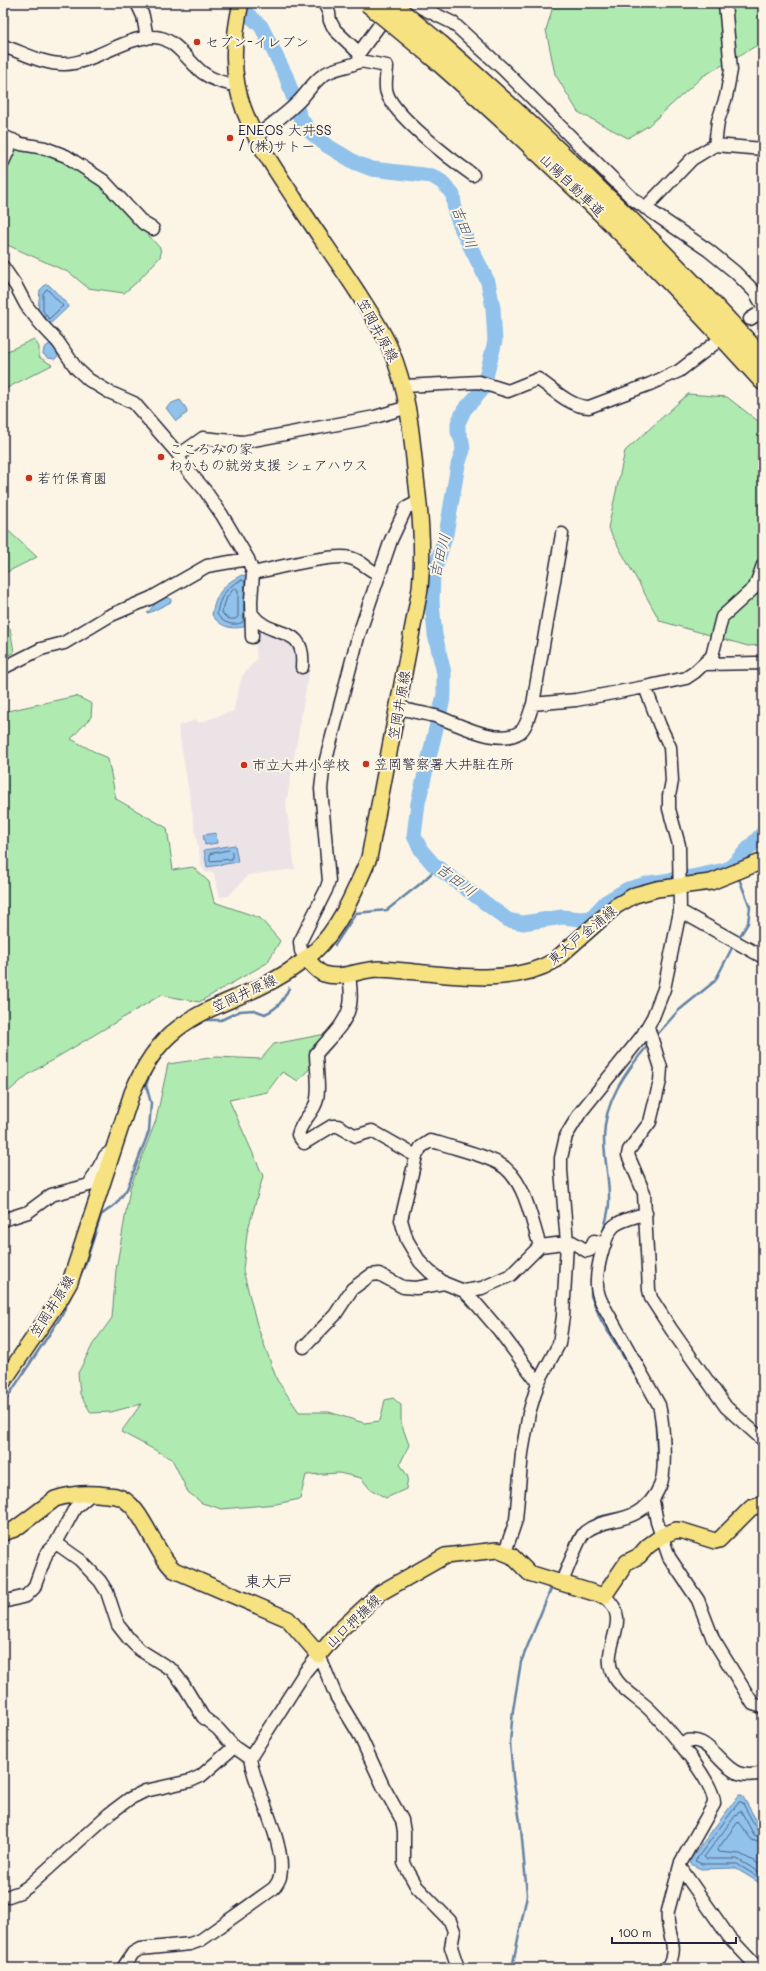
<svg xmlns="http://www.w3.org/2000/svg" width="766" height="1971" font-family="Mali,'Klee One',sans-serif">
	<style>
		.built { fill: #ece3e7 }
		.green { fill: #afebb0; stroke: #688676 }
		.water { fill: #90c2ec; stroke: #6482a5 }
		.lines { fill: none; stroke-linecap: round; stroke-linejoin: round }
		.shore { stroke: #4e6282; stroke-width: 1 }
		.stream { stroke: #6482a5; stroke-width: 2.5 }
		.river { stroke: #90c2ec; stroke-width: 15 }
		.minor-casing { stroke: #22223b; stroke-width: 15 }
		.major-casing { stroke: #22223b; stroke-width: 18 }
		.highway-casing { stroke: #22223b; stroke-width: 21 }
		.minor { stroke: #fcf5e5; stroke-width: 12 }
		.major { stroke: #f6e281; stroke-width: 15 }
		.highway { stroke: #f6e281; stroke-width: 18 }
		.highway-bridge-casing { stroke: #22223b; stroke-width: 21; stroke-linecap: butt }
		.highway-bridge { stroke: #f6e281; stroke-width: 18 }
		.poi-dot { fill: #c8321e; stroke: #fcf5e5; stroke-width: 1.5 }
		.labels { text-anchor: middle; stroke-width: 4; stroke-linejoin: round; paint-order: stroke }
		.poi-label { font-size: 14px; fill: #22223b; stroke: #fcf5e5; text-anchor: start }
		.street-label { font-size: 14px; fill: #22223b; stroke: #fcf5e5 }
		.water-label { font-size: 15px; font-style: italic; fill: #435270; stroke: #fcf5e5 }
		.quarter-label { font-size: 16px; fill: #22223b; stroke: #fcf5e5 }
	</style>
	<rect width="100%" height="100%" fill="#fcf5e5"/>
	<filter id="ink" filterUnits="userSpaceOnUse"><feTurbulence type="fractalNoise" baseFrequency=".025" numOctaves="2"/><feDisplacementMap in="SourceGraphic" scale="8" xChannelSelector="R" yChannelSelector="G"/><feConvolveMatrix kernelMatrix="1 2 1 2 8 2 1 2 1" color-interpolation-filters="sRGB"/></filter>
	<g filter="url(#ink)">
		<path class="built" d="M254,625L298,646L299,669L309,672L286,804L295,869L248,875L229,896L220,897L213,872L206,873L201,866L178,726L195,720L199,723L226,713L233,712L242,676L257,659Z"/>
		<path class="green" d="M554,3H763V42L703,76L648,126L628,138L578,112L555,74L546,30Z
			M22,146L58,155L97,179L160,248L161,253L160,257L137,282L124,293L88,288L70,273L3,243V167L10,151Z
			M34,339L39,347V357L52,365L3,390V353Z
			M688,394L727,397L763,425V645L748,646L660,621L608,528L625,451Z
			M3,526L37,557L3,574Z
			M3,624L10,628L14,652L3,658Z
			M76,696L92,704L91,717L71,739L108,759L116,799L167,828L173,870L193,867L209,882L214,902L260,918L280,941L267,963L199,1002L161,995L29,1074L3,1096V712Z
			M336,1032L333,1043L298,1081L282,1072L267,1092L229,1100L263,1176L247,1233L243,1270L257,1325L277,1380L299,1412H329L364,1423L380,1421L385,1400L393,1398L401,1405V1423L409,1445L400,1464L408,1477L406,1489L386,1498L370,1489L361,1478L339,1473L306,1475L300,1499L276,1504L222,1509L202,1503L188,1492L172,1459L121,1432L141,1404L111,1412L91,1413L80,1394L78,1373L93,1344L112,1318L116,1270L130,1188L156,1120L168,1064L217,1057L261,1059L274,1044Z"/>
		<path class="water" d="M46,284L49,285L68,305V307L49,325L38,311L40,290Z
			M51,343L55,347L58,356L55,359L48,358L43,354L44,348Z
			M180,400L186,408L187,413L176,421L166,408L172,403Z
			M242,575L250,577L247,626C233,630 221,628 212,615C215,595 224,583 242,575Z
			M167,597L171,599V602L151,612L147,613L156,603Z
			M216,833L217,843L205,845L203,835Z
			M235,845L238,862L207,867L204,850Z
			M739,1795H742L763,1832V1885L735,1868L701,1869L691,1864L690,1860Z"/>
		<g class="lines">
			<path class="shore" d="M47,289L63,306L49,319L43,311V294Z
				M242,580L245,582L243,622C234,627 222,623 217,614C219,597 227,586 242,580Z
				M235,588L238,590V617C233,622 224,618 222,612L227,597Z
				M230,850L232,852V859L210,861V854Z
				M763,1833L758,1831L742,1802H739L695,1861L702,1864H737L763,1880
				M763,1838L754,1835L741,1811H739L704,1857L706,1859H737L763,1874
				M763,1844L752,1840L738,1822L717,1850L718,1852L740,1854L763,1866"/>
			<path class="stream" d="M738,876L750,907L748,923L738,939
				M335,945L356,913L387,910L420,884L438,867
				M189,1029L206,1020H221L240,1011L254,1010L265,1014C278,1008 283,1001 289,988
				M655,1037L678,1011L715,981L734,944
				M603,1233C605,1223 609,1212 609,1203C610,1181 604,1160 604,1138C604,1101 626,1071 649,1044
				M591,1280V1296L601,1320L642,1387
				M3,1404L62,1315L85,1265L101,1215L116,1204L127,1189L149,1131L151,1103L146,1085L151,1071L165,1051
				M655,1413L658,1464
				M581,1528L598,1517L626,1511
				M557,1576L569,1550
				M512,1968L527,1895L521,1828L513,1777L510,1743L513,1710L521,1662L552,1586"/>
			<path class="river" d="M235,3L261,26L286,76L300,117L310,132L326,145L356,163L372,169L432,176L442,182L453,195L455,212L462,230L488,282L493,308L495,341L483,389L464,410L458,423V432L462,441L463,450L458,465L446,534L433,575L432,602L435,635L444,673V695L418,803L414,836L421,850L433,864L508,920L523,923L562,917L581,919L591,918L606,902L628,889L650,883L691,877L725,870L733,865L763,833"/>
			<g class="minor-casing">
				<path id="minor" d="M137,3L143,16L147,38
					M324,3L329,13L330,21L335,30L359,53L389,12
					M412,3L453,23L503,69L634,200L708,250L735,272L755,292L763,306
					M3,46C22,52 44,65 65,64C95,63 133,31 161,38C176,41 191,64 203,73C214,81 225,83 237,86
					M360,61L387,66C387,74 384,86 387,93C393,115 453,161 473,175
					M255,135L261,133C273,123 286,114 297,103C306,95 312,83 322,76C333,67 348,68 360,61L359,54
					M3,136L21,144L45,148L66,156L104,181L143,223L153,229
					M715,145L718,121L726,97L731,70L725,3
					M3,162L13,140
					M645,208L692,159L715,145L763,149
					M3,267L16,286L26,305L40,323L58,342L76,368L89,380L109,392L134,403L179,455L181,462L204,489L222,515L248,559L253,573L251,601L252,637
					M750,319L763,311
					M405,386L479,382L508,391L538,379C553,389 570,407 589,407L650,384L679,371L714,344
					M179,455L203,438L243,442L375,417L408,407
					M253,573C273,569 333,553 350,558C361,560 369,571 379,574
					M252,614C271,641 306,622 302,667
					M705,664L757,663L763,664
					M3,668L41,649L64,643L109,616L151,598L207,566L248,559
					M533,704L576,700L645,687L686,678L695,672L712,656L722,617L755,587L763,565
					M399,708C410,711 423,713 435,716C457,723 498,747 520,732C527,727 530,711 533,704L562,534
					M680,911L763,957
					M306,958L301,951L300,942L326,890L329,881L321,789L323,771L358,637L391,540L406,508L412,505L419,504
					M349,974C350,984 352,995 350,1005C346,1025 328,1039 316,1054C316,1067 321,1094 315,1105C310,1116 301,1122 298,1135L304,1143L332,1126H338L356,1136L372,1131L416,1156
					M648,1027L661,1068L660,1081L650,1122L629,1150L628,1155L644,1193L649,1290L651,1298L671,1329L726,1407L763,1440
					M3,1220L28,1212L51,1195L89,1185L105,1156L110,1152
					M464,1291L482,1288L511,1275L540,1246L572,1242L587,1251L590,1250L594,1241L605,1244
					M304,1347L335,1315L352,1289L371,1275L379,1274L403,1287L416,1288L444,1283
					M538,1383L498,1329L473,1300L464,1291L444,1283L430,1272L420,1262L407,1240L401,1220L416,1156L421,1147L430,1141L439,1143C457,1149 481,1154 498,1163C525,1177 531,1220 540,1246
					M91,1494L75,1508L56,1543L80,1560L100,1581L107,1592L118,1625L129,1639L140,1650L172,1670L183,1684L203,1717L218,1729L234,1747L250,1758
					M653,1501L657,1522L669,1557L698,1600L713,1639L753,1704L763,1707
					M505,1552L516,1520L522,1453L529,1413L538,1383L559,1344L563,1316L567,1243L561,1170V1158L566,1136L580,1113L642,1036L653,1017L664,989L680,911L679,845L669,809V796L672,781L670,747L660,726L645,687
					M561,1584C566,1574 578,1538 585,1532C600,1520 620,1522 636,1513C647,1507 655,1498 660,1486C667,1471 663,1421 659,1405L602,1303C599,1297 597,1292 597,1285C596,1272 604,1235 614,1226C622,1219 636,1217 646,1213
					M604,1596C638,1623 592,1650 618,1682C626,1692 638,1699 648,1708C664,1723 716,1783 714,1804L681,1862L668,1911C665,1934 681,1945 667,1968
					M3,1602L26,1596L34,1588L47,1552L56,1543
					M679,1744C707,1729 717,1765 738,1773C746,1776 755,1775 763,1773
					M680,1867L729,1937L758,1968
					M3,1898L20,1892L29,1886L109,1814L129,1799L145,1791L190,1781L201,1776L234,1747
					M123,1968L133,1953L140,1949L190,1944L201,1940L274,1888C276,1885 279,1881 280,1877C287,1845 255,1791 250,1758L305,1672L319,1655L336,1696L359,1734L383,1786L402,1820L404,1832V1863L408,1871L417,1887L450,1921L454,1931L451,1947L458,1968"/>
			</g>
			<g class="major-casing">
				<path id="major" d="M306,958C311,963 317,972 324,974C342,980 361,969 379,969C433,971 505,990 554,961L616,906L635,895L657,889L711,882L763,861
					M3,1382L62,1296L70,1282L132,1093C142,1069 156,1045 177,1029C201,1010 230,1001 258,988C278,979 297,967 314,952C340,928 355,890 369,858L420,589C424,549 420,509 415,469C411,427 407,387 390,348C382,329 369,311 358,293C337,261 315,230 294,198C271,163 245,127 237,85C232,59 235,29 241,3
					M3,1533L15,1529L55,1499C69,1494 83,1493 98,1494C104,1495 110,1495 116,1496C142,1502 153,1551 174,1570L288,1619L319,1655L339,1631L380,1593L445,1556L497,1550L512,1556L529,1573L604,1596L627,1562L639,1556L648,1546L662,1536L676,1530L683,1531L715,1541L719,1540L751,1508L763,1504"/>
			</g>
			<g class="highway-casing">
				<path id="highway" d="M441,45C554,144 662,247 763,359
					M432,56C549,158 659,266 763,381"/>
			</g>
			<use href="#minor" class="minor"/>
			<use href="#major" class="major"/>
			<use href="#highway" class="highway"/>
			<g class="highway-bridge-casing">
				<path id="highway-bridge" d="M368,3L432,56
					M390,3L441,45"/>
			</g>
			<use href="#highway-bridge" class="highway-bridge"/>
		</g>
	</g>
	<g class="poi-dot">
		<circle cx="197" cy="42" r="4"/>
		<circle cx="230" cy="138" r="4"/>
		<circle cx="161" cy="457" r="4"/>
		<circle cx="29" cy="478" r="4"/>
		<circle cx="366" cy="764" r="4"/>
		<circle cx="244" cy="765" r="4"/>
	</g>
	<g class="labels">
		<g class="poi-label">
			<text x="205" y="47">セブン-イレブン</text>
			<text x="238" y="135">ENEOS 大井SS<tspan x="238" dy="16">/ (株)サトー</tspan></text>
			<text x="169" y="454">こころみの家<tspan x="169" dy="16">わかもの就労支援 シェアハウス</tspan></text>
			<text x="37" y="483">若竹保育園</text>
			<text x="374" y="769">笠岡警察署大井駐在所</text>
			<text x="252" y="770">市立大井小学校</text>
		</g>
		<g class="street-label">
			<text transform="translate(572 185) rotate(44)" y="5">山陽自動車道</text>
			<text transform="translate(378 330) rotate(61)" y="5">笠岡井原線</text>
			<text transform="translate(399 705) rotate(-80)" y="5">笠岡井原線</text>
			<text transform="translate(582 935) rotate(-40)" y="5">東大戸金浦線</text>
			<text transform="translate(244 993) rotate(-25)" y="5">笠岡井原線</text>
			<text transform="translate(52 1306) rotate(-58)" y="5">笠岡井原線</text>
			<text transform="translate(353 1621) rotate(-44)" y="5">山口押撫線</text>
		</g>
		<g class="water-label">
			<text transform="translate(464 227) rotate(69)" y="5">吉田川</text>
			<text transform="translate(440 556) rotate(-76)" y="5">吉田川</text>
			<text transform="translate(456 880) rotate(37)" y="5">吉田川</text>
		</g>
		<g class="quarter-label">
			<text x="269" y="1587">東大戸</text>
		</g>
	</g>
	<rect width="766" height="1971" fill="none" stroke="#fcf5e5" stroke-width="16"/>
	<rect x="8" y="8" width="750" height="1955" fill="none" stroke="#22223b" stroke-width="1.5" filter="url(#ink)"/>
	<path d="M612 1937v6h124v-6" fill="none" stroke="#22223b" stroke-width="2"/>
	<text x="618" y="1937" font-size="12" fill="#22223b" stroke="#fcf5e5" stroke-width="3" paint-order="stroke">100 m</text>
</svg>
